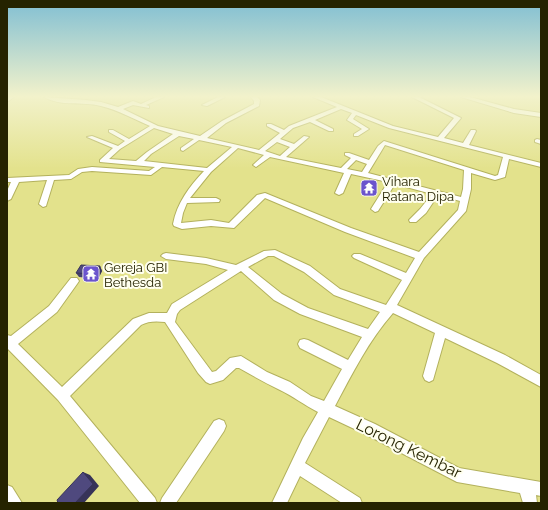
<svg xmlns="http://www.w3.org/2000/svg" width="548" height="510" font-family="Raleway,sans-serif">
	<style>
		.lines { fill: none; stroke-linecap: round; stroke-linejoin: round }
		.minor-casing { stroke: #b3b15d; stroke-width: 2 }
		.minor { fill: #fff; fill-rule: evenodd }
		.wall { fill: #443f6c }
		.shaded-wall { fill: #373358 }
		.building { fill: #4f497e; stroke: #373358 }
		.labels { text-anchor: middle; stroke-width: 4; stroke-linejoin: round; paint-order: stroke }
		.poi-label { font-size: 13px; fill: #252300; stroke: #ffe; text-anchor: start }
		.near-street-label { font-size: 16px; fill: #252300; stroke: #ffe }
	</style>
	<rect width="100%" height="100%" fill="#e3e28c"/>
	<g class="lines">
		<g class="minor-casing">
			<path id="minor" d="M14,97L7,102L8,97Z
				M44,97L86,100L101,102L118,107L133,101L141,104L156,97H164L146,105L149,106V108L133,105L123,109L158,126L200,136L222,121L254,104V101L251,97H257L260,100L259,106L226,123L207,138L259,150L280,133L267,126V124H271L284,130L289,126L337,107L313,97H321L393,126L438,137L454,118L412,97H419L461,118L444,138L463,143L471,130H475L476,131L469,145L541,163V167L509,159L505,177L495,180L471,173V189L466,211L424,258L397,305L505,355L541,375V387L497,363L445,338L433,380L429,382L425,380L423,376L435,333L393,313C369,340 352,374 335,406L375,424L459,468L541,482V496L536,495L537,503H523L520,493L457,482L365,434L329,417L305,463L360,498L362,503H342L300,476L287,503H272L303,438L318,412C304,405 293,396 280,390C266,383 253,376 239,368H236L223,380L210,384L206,382L198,373L165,322C156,321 148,321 141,325L70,396L155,498L157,503H140L58,400L7,348V335L11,336L49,306L71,278H77L79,281L77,284L57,312L18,344L62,387L133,319L149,313H167L172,304L228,270L206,264L166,259L161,256L163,254L166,253L206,258L236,265L264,251L275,250L310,266L340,289L386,305L402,280L354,258L352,256L354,254H360L406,273L415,258L345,232L265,198L234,228L211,226L182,229L174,226L173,224C177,203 189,187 204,171L162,167L151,175L92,171L82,172L71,179L54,180L46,206L43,207L39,204L47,180L19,182L11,199L7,201V191L11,182H7V178L69,175L78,169L92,167L149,171L155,167L100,162V160L113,148L87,137L92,136L118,146L125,141L109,132V130H113L129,139L150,126C134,119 118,110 101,106C82,101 61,107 44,97ZM341,109L352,113L347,120L362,129L354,134V136H358L369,129L353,119L356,115L389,128L503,157L498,175L495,176L384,141L378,146L369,160L349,153H345V155L351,158L341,168L286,157L309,137L304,136L294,144L280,139L293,128L310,122L329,131H333V129L315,120ZM154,128L173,134L147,152L136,161L109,159L120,149ZM179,136L194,139L181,148V150L183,151L199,140L232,147L207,168L144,161L151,154ZM277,142L290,147L280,156L265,151ZM385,145L464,170L463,189L461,197L368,173ZM238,148L264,155L253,165L256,167L270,157L344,173L335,193L339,195L343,193L351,174L388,182L371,209L375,212L378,211L395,184L432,194L420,209L409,220L410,222H416L426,213L438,195L460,201L458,210L419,252L351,228L265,193L257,195L229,223L211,220L181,223L183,213L187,203L219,202L220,200L216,198H190L211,172ZM356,160L367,164L362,172L347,169ZM268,256H274L304,272L334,295L380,312L368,329L308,308L282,294L248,267ZM241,271L274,300L300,314L362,337L348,360L308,340L304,339L300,340L298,344L300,348L342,369L324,401L311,396L290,382L267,372L241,356L230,358L216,371L212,372L175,322L177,314L180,310Z
				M218,97H225L207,106L202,105Z
				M461,97H470L514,109L541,113V117L514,113Z
				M537,139L541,140V144L535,142V140Z
				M219,419L224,421L226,426L224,431L176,503H160L162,498L214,421Z
				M7,485L12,487L22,503H7Z"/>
		</g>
		<use href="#minor" class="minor"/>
	</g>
	<path class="wall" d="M375,182L374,186L370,192L364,190L365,186Z
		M100,266L102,271L98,279L79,277L76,273Z"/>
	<path class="shaded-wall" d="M375,182L374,186L370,192L371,188Z
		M100,266L102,271L98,279L95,274Z
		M83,472L90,475L99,486L84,503H75Z"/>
	<path class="building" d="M369,180L375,182L371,188L365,186Z
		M81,265L100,266L95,274L76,273Z
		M83,472L93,484L75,503H58L57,500Z"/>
	<linearGradient id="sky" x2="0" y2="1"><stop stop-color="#81bfd3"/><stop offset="0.57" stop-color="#f2f2cb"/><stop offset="1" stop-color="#f2f2cb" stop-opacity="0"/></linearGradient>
	<rect width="548" height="169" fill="url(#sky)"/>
	<defs>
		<g id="temple-square" transform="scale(0.9)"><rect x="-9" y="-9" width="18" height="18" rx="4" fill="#6b54cd" stroke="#ffe"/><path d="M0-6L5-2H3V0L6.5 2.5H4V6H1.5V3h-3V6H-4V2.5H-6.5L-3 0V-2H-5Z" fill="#fff"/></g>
	</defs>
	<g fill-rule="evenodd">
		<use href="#temple-square" x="369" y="188"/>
		<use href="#temple-square" x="91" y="274"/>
	</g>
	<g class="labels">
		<g class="poi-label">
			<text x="382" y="186">Vihara<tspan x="382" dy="15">Ratana Dipa</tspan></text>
			<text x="104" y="272">Gereja GBI<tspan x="104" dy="15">Bethesda</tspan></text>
		</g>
		<g class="near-street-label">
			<text transform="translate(409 448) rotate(26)" y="6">Lorong Kembar</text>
		</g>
	</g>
	<rect width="548" height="510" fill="none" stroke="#252300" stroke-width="16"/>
</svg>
